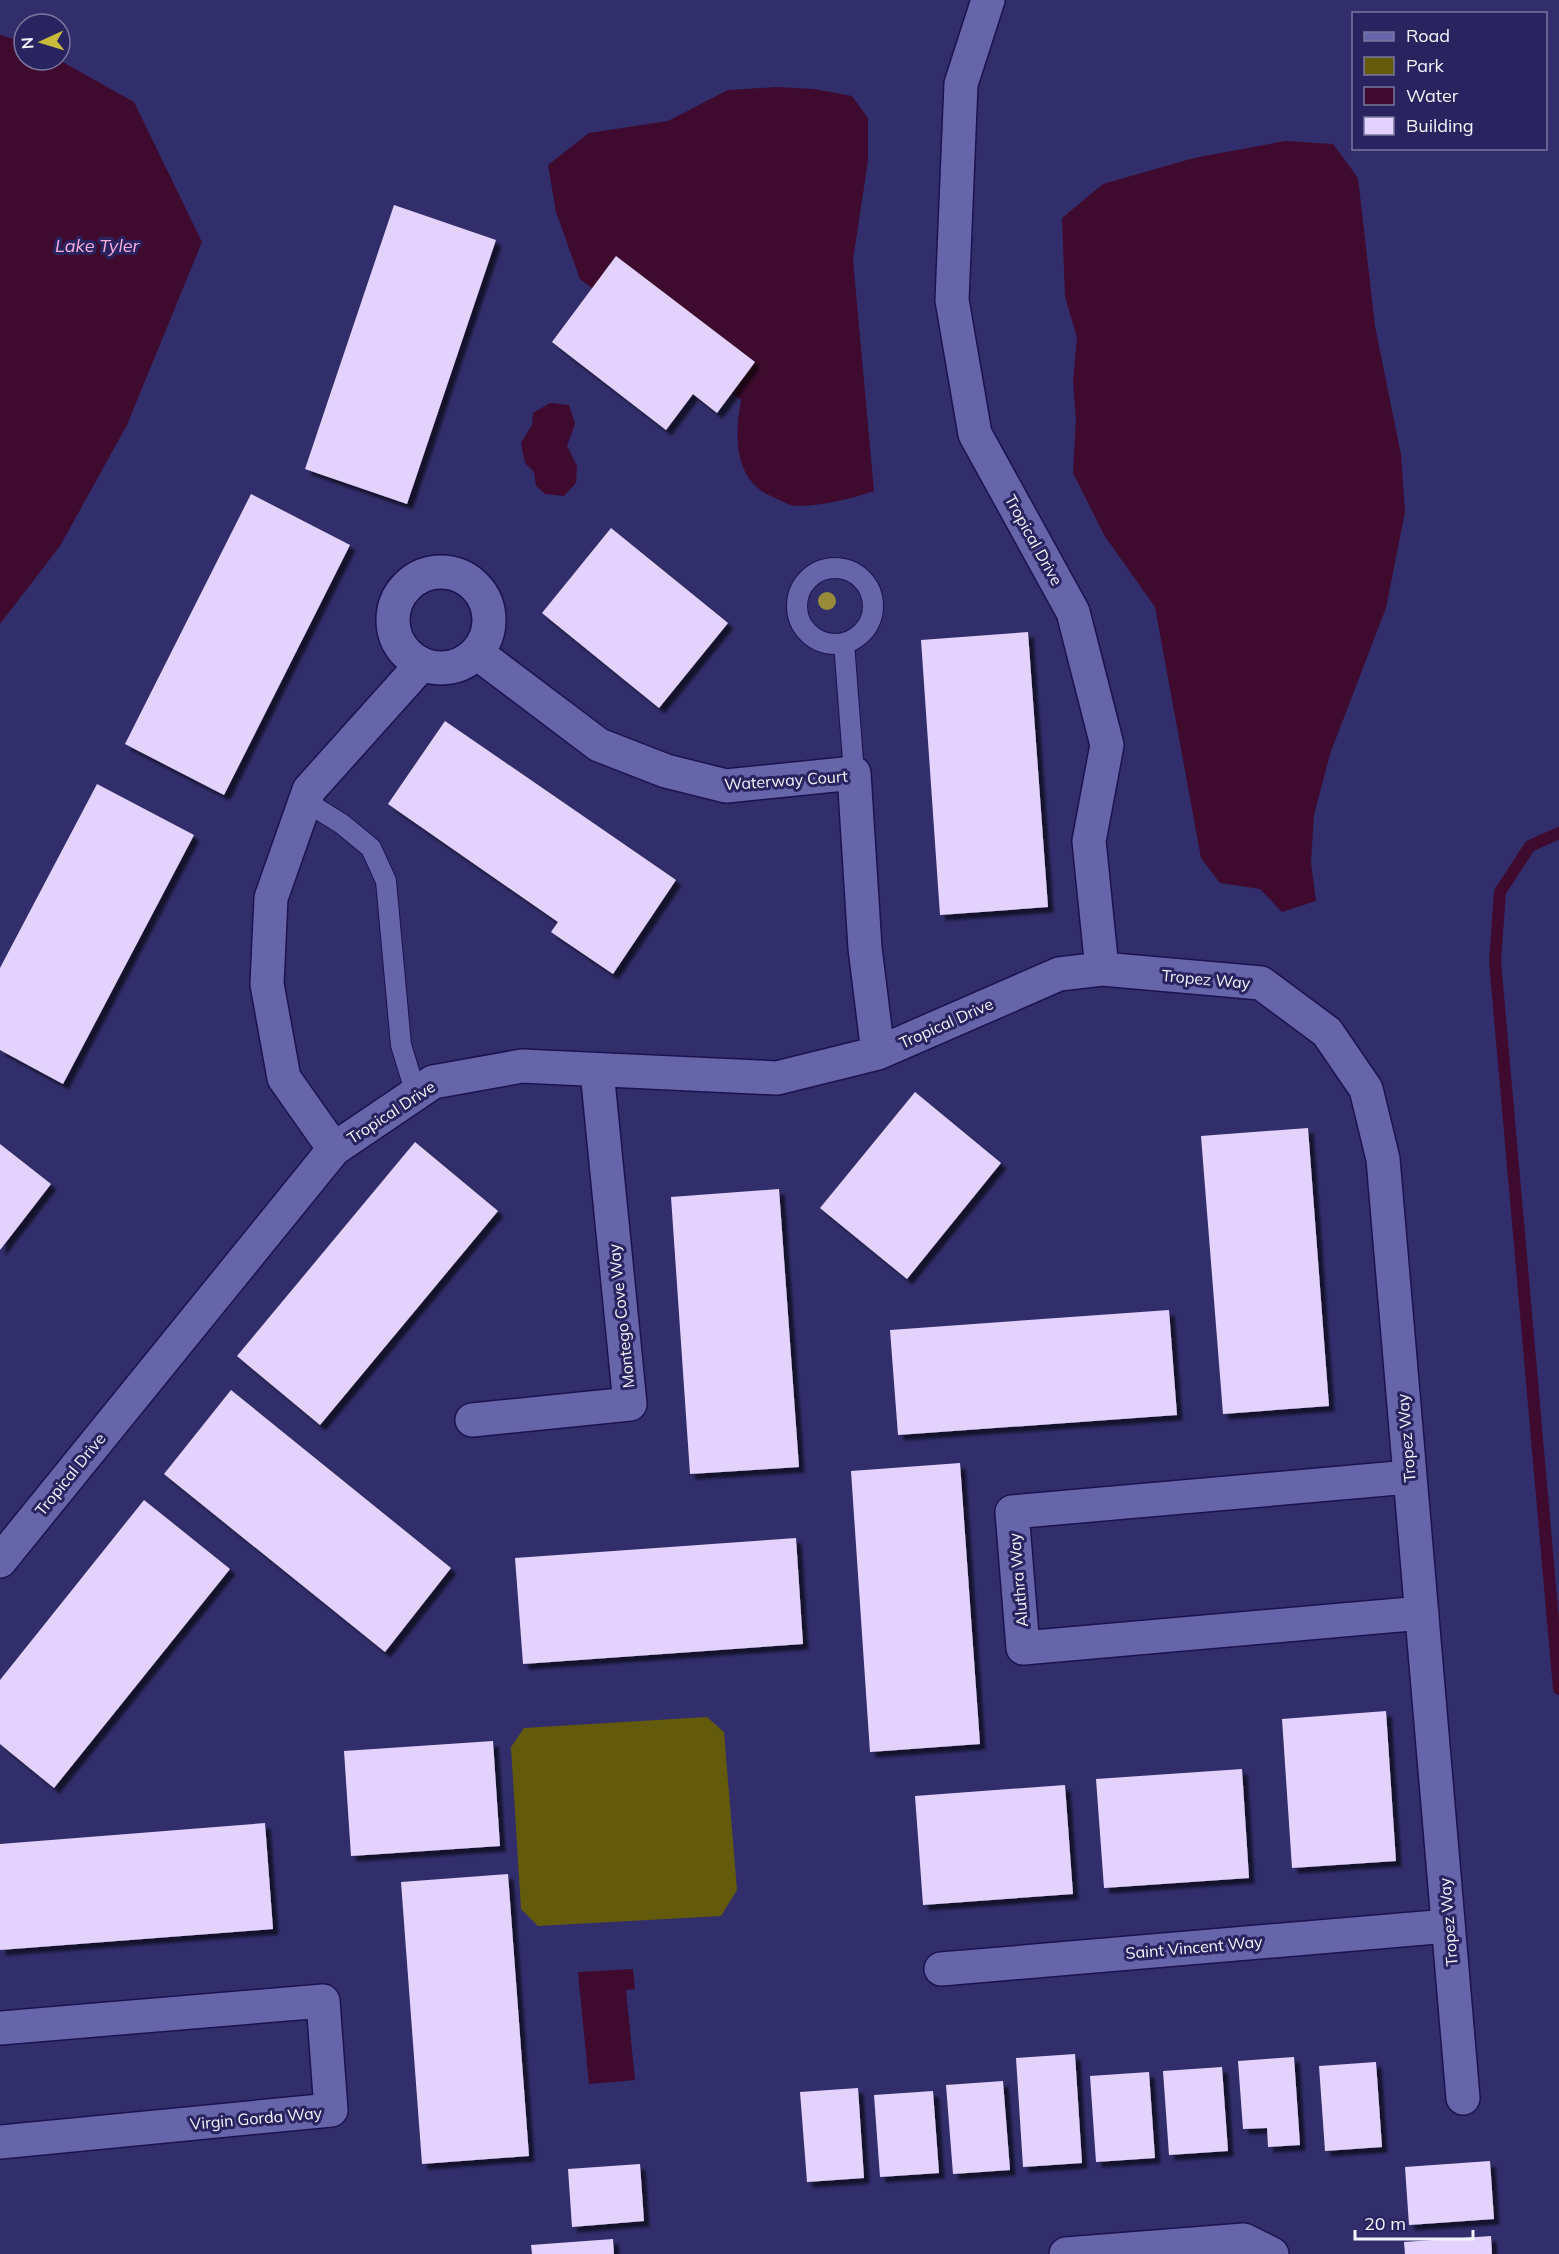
<svg xmlns="http://www.w3.org/2000/svg" width="1559" height="2254" font-family="Mulish,sans-serif">
	<style>
		.green { fill: #635a0c }
		.water { fill: #3e0a2e }
		.lines { fill: none; stroke-linecap: round; stroke-linejoin: round }
		.stream { stroke: #3e0a2e; stroke-width: 12 }
		.building { fill: #e3d2fd; filter: url(#shadow) }
		.service-casing { stroke: #1c124e; stroke-width: 22 }
		.minor-casing { stroke: #1c124e; stroke-width: 36 }
		.service { stroke: #6665a9; stroke-width: 20 }
		.minor { stroke: #6665a9; stroke-width: 33 }
		.tree { fill: #988c3b }
		.labels { text-anchor: middle; stroke-width: 6; stroke-linejoin: round; paint-order: stroke }
		.street-label { font-size: 16px; fill: #f3f4fb; stroke: #292360 }
		.water-label { font-size: 18px; font-style: italic; fill: #fbaddc; stroke: #292360 }
	</style>
	<defs>
		<filter id="shadow"><feDropShadow dx="5.5" dy="5.5" stdDeviation="1.5" flood-color="#0009"/></filter>
	</defs>
	<rect width="100%" height="100%" fill="#322e6c"/>
	<path class="green" d="M707,1717L724,1732L737,1890L721,1916L538,1926L521,1909L511,1747L524,1728Z"/>
	<path class="water" d="M0,35L24,42V60H59L134,102L202,242L127,425L60,546L0,624Z
		M777,87L814,89L852,96L868,118V161L853,260L874,491C850,499 822,506 797,506C790,506 782,501 775,498C734,482 734,438 741,400L580,279L556,212L548,165L589,133L668,121L728,90Z
		M1285,141L1333,144L1358,178L1375,326L1401,455L1405,512L1386,608L1330,754L1314,815L1311,863L1316,901L1282,912L1260,889L1220,883L1201,858L1155,607L1104,535L1073,473L1076,418L1073,381L1077,337L1065,297L1062,218L1103,184L1194,158Z
		M550,403L569,405L575,424L567,446L577,466L576,483L564,496L545,494L536,486L534,472L525,463L521,443L532,425L533,413Z
		M633,1969L635,1989L626,1990L635,2080L589,2084L578,1972Z"/>
	<g class="lines">
		<path class="stream" d="M1559,833L1530,846L1500,892L1495,961L1559,1689"/>
	</g>
	<path class="building" d="M394,205L496,240L407,504L305,469Z
		M616,256L755,362L717,413L693,394L666,430L552,342Z
		M251,494L350,545L224,795L125,744Z
		M611,528L728,623L659,708L542,613Z
		M1028,632L1048,907L940,915L921,640Z
		M445,721L676,880L613,974L551,932L558,922L388,804Z
		M97,784L194,835L63,1084L0,1050V968Z
		M915,1092L1001,1163L907,1279L820,1208Z
		M1308,1128L1329,1406L1223,1414L1201,1136Z
		M415,1142L498,1211L320,1425L237,1356Z
		M0,1144L51,1184L0,1250Z
		M779,1189L799,1467L690,1474L671,1197Z
		M1169,1310L1177,1415L898,1435L890,1330Z
		M231,1390L451,1568L385,1652L164,1474Z
		M960,1463L980,1744L870,1752L851,1471Z
		M144,1500L230,1569L54,1788L0,1744V1680Z
		M796,1538L803,1644L523,1664L515,1558Z
		M1386,1711L1396,1861L1292,1868L1282,1719Z
		M493,1741L500,1846L351,1856L344,1751Z
		M1242,1769L1249,1878L1104,1888L1096,1779Z
		M1065,1785L1073,1894L923,1905L915,1796Z
		M265,1823L273,1929L0,1950V1844Z
		M508,1874L529,2156L422,2164L401,1882Z
		M1075,2054L1082,2163L1023,2167L1016,2058Z
		M1294,2057L1300,2145L1268,2147L1267,2128L1243,2129L1238,2061Z
		M1376,2062L1382,2147L1325,2151L1319,2066Z
		M1222,2067L1228,2151L1169,2155L1163,2071Z
		M1149,2072L1155,2158L1096,2162L1090,2076Z
		M1003,2081L1010,2170L953,2174L946,2085Z
		M858,2088L864,2178L807,2182L800,2092Z
		M933,2091L939,2173L880,2177L874,2095Z
		M1490,2161L1494,2219L1409,2225L1405,2167Z
		M640,2164L644,2221L572,2227L568,2169Z
		M1491,2236L1492,2254H1405L1404,2242Z
		M613,2239L614,2254H532L531,2245Z"/>
	<g class="lines">
		<g class="service-casing">
			<path id="service" d="M797 606a38 38 0 1 1 76 0a38 38 0 1 1-76 0Z
				M844,643L854,773
				M305,801L342,824L371,848L386,881L401,1045L416,1094"/>
		</g>
		<g class="minor-casing">
			<path id="minor" d="M393 620a48 48 0 1 1 96 0a48 48 0 1 1-96 0Z
				M477,653L599,745L666,771L726,786L854,773L865,948L878,1053
				M1102,969L1261,983L1327,1032L1366,1089L1383,1159L1463,2098
				M334,1149L284,1078L267,984L271,898L309,790L421,665
				M472,1420L630,1404L597,1071
				M1409,1477L1012,1512L1023,1648L1422,1613
				M0,1561L334,1149L433,1082L522,1066L777,1078L878,1053L1059,974L1102,969L1089,841L1107,745L1073,612L975,434L952,300L961,84L988,0
				M941,1969L1448,1926
				M0,2028L323,2001L331,2110L0,2142
				M1066,2254L1244,2240L1272,2254"/>
		</g>
		<use href="#service" class="service"/>
		<use href="#minor" class="minor"/>
	</g>
	<circle class="tree" cx="827" cy="601" r="9"/>
	<g class="labels">
		<g class="street-label">
			<text transform="translate(1034 540) rotate(61)" y="6">Tropical Drive</text>
			<text transform="translate(786 780) rotate(-4)" y="6">Waterway Court</text>
			<text transform="translate(1206 979) rotate(5)" y="6">Tropez Way</text>
			<text transform="translate(946 1023) rotate(-24)" y="6">Tropical Drive</text>
			<text transform="translate(391 1112) rotate(-33)" y="6">Tropical Drive</text>
			<text transform="translate(621 1316) rotate(-96)" y="6">Montego Cove Way</text>
			<text transform="translate(1406 1438) rotate(-95)" y="6">Tropez Way</text>
			<text transform="translate(70 1474) rotate(-51)" y="6">Tropical Drive</text>
			<text transform="translate(1018 1580) rotate(-95)" y="6">Aluthra Way</text>
			<text transform="translate(1448 1922) rotate(-95)" y="6">Tropez Way</text>
			<text transform="translate(1194 1947) rotate(-5)" y="6">Saint Vincent Way</text>
			<text transform="translate(256 2118) rotate(-5)" y="6">Virgin Gorda Way</text>
		</g>
		<g class="water-label">
			<text x="97" y="252">Lake Tyler</text>
		</g>
	</g>
	<rect x="1352" y="12" width="195" height="138" fill="#292360" stroke="#7a779e" stroke-width="1.5"/>
	<rect x="1364" y="32" width="30" height="9" fill="#6665a9" stroke="#7a779e" stroke-width="1.5"/>
	<text x="1406" y="42" font-size="18" fill="#f3f4fb">Road</text>
	<rect x="1364" y="57" width="30" height="18" fill="#635a0c" stroke="#7a779e" stroke-width="1.5"/>
	<text x="1406" y="72" font-size="18" fill="#f3f4fb">Park</text>
	<rect x="1364" y="87" width="30" height="18" fill="#3e0a2e" stroke="#7a779e" stroke-width="1.5"/>
	<text x="1406" y="102" font-size="18" fill="#f3f4fb">Water</text>
	<rect x="1364" y="117" width="30" height="18" fill="#e3d2fd" stroke="#7a779e" stroke-width="1.5"/>
	<text x="1406" y="132" font-size="18" fill="#f3f4fb">Building</text>
	<g transform="translate(42 42) rotate(266)"><circle r="28" fill="#292360" stroke="#7a779e" stroke-width="1.5"/>
	<path d="M0-4.5L10 22L0 15L-10 22Z" fill="#c9ba3a"/>
	<text y="-9" font-size="16" font-weight="bold" text-anchor="middle" fill="#f3f4fb">N</text>
	</g>
	<path d="M1355 2230v9h118v-9" fill="none" stroke="#f3f4fb" stroke-width="3"/>
	<text x="1364" y="2230" font-size="18" fill="#f3f4fb" stroke="#292360" stroke-width="4.5" paint-order="stroke">20 m</text>
</svg>
